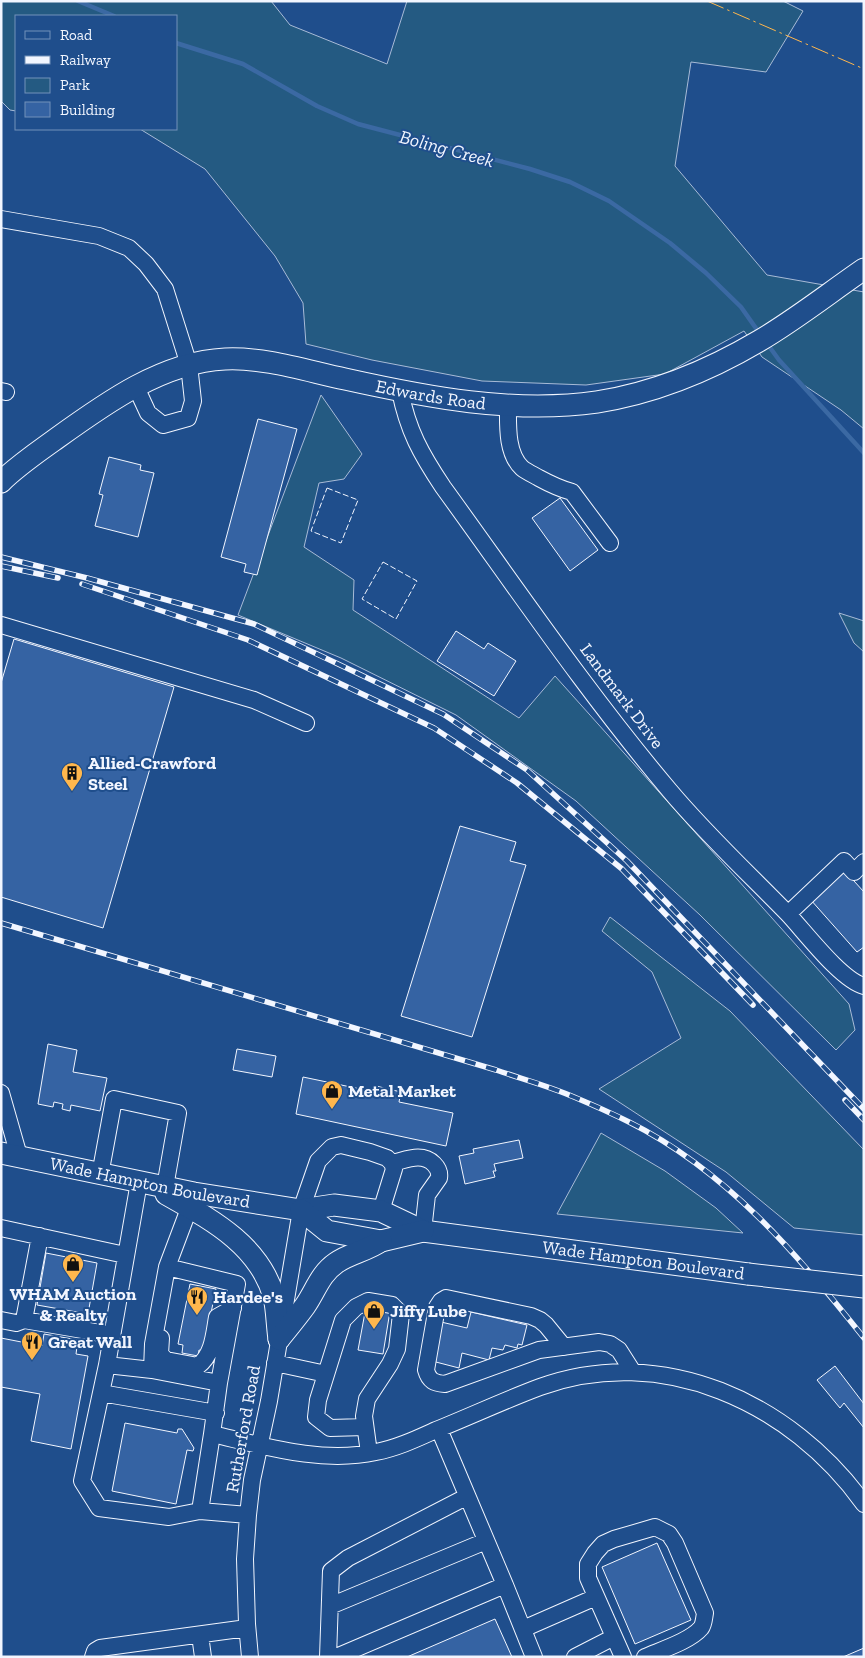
<svg xmlns="http://www.w3.org/2000/svg" width="865" height="1658" font-family="'Zilla Slab',serif">
	<style>
		.green { fill: #245a82; stroke: #a8bbd7 }
		.lines { fill: none; stroke-linecap: round; stroke-linejoin: round }
		.stream { stroke: #3b69a3; stroke-width: 4.5 }
		.building { fill: #3563a3; stroke: #f2f6ff }
		.minor-casing { stroke: #f2f6ff; stroke-width: 18 }
		.major-casing { stroke: #f2f6ff; stroke-width: 23 }
		.minor { stroke: #1f4e8c; stroke-width: 16 }
		.major { stroke: #1f4e8c; stroke-width: 21 }
		.rail-casing { stroke: #f2f6ff; stroke-width: 5.5 }
		.rail { stroke: #1f4e8c; stroke-width: 4; stroke-dasharray: 11; stroke-linecap: butt }
		.major-bridge-casing { stroke: #f2f6ff; stroke-width: 23; stroke-linecap: butt }
		.major-bridge { stroke: #1f4e8c; stroke-width: 21 }
		.fence { stroke: #f2f6ff; stroke-width: 1; stroke-dasharray: 6 2.5; stroke-linecap: butt }
		.power { stroke: #ffb74d; stroke-width: 1; stroke-dasharray: 18 4 2.5 4; stroke-linecap: butt }
		.labels { text-anchor: middle; stroke-width: 4; stroke-linejoin: round; paint-order: stroke }
		.street-label { font-size: 18px; fill: #f2f6ff; stroke: #1f4e8c }
		.poi-label { font-size: 18px; font-weight: bold; fill: #f2f6ff; stroke: #1f4e8c; text-anchor: start }
		.water-label { font-size: 19px; font-style: italic; fill: #f2f6ff; stroke: #1f4e8c }
	</style>
	<rect width="100%" height="100%" fill="#1f4e8c"/>
	<path class="green" d="M1,1H271L290,25L387,64L407,1H783L803,11L766,72L691,62L675,166L767,275L864,292V429L841,410L762,357L744,331L665,374L586,385L482,381L372,360L306,344L303,303L275,256L205,169L140,129H176V16H16V111L10,110L1,101Z
		M321,395L362,454L344,479L319,483L304,547L354,580L353,610L519,718L555,676L849,1004L855,1030L836,1050L700,915L576,801L456,715L341,658L238,615Z
		M839,613L864,621V652L854,643Z
		M610,917L730,1011L864,1150V1235L794,1228L726,1172L599,1089L681,1038L652,972L602,931Z
		M601,1133L665,1171L716,1208L743,1233L557,1214Z"/>
	<g class="lines">
		<path class="stream" d="M78,1L114,16
			M176,43L243,64L317,106L358,124L530,169L570,182L609,201L670,243L706,273L741,307L760,334
			M766,342L779,360L864,453"/>
	</g>
	<path class="building" d="M258,419L297,429L257,575L244,572L246,564L221,557Z
		M109,457L141,465L140,470L154,473L138,537L95,526L103,495L99,494Z
		M560,498L598,550L570,571L532,518Z
		M456,631L484,649L488,643L516,661L494,696L437,661Z
		M14,639L174,687L103,928L1,897V683Z
		M460,826L516,842L510,861L526,865L472,1037L401,1016Z
		M844,870L864,892V947L857,952L810,899Z
		M48,1044L77,1050L73,1072L107,1078L100,1111L71,1105L70,1111L62,1109L63,1104L54,1102L53,1107L38,1104Z
		M237,1049L276,1056L272,1077L233,1070Z
		M303,1077L370,1091L369,1095L374,1096L376,1086L401,1092L399,1102L453,1113L446,1146L296,1114Z
		M519,1140L523,1158L494,1164L496,1171H493L495,1177L465,1184L459,1156L474,1153L473,1149Z
		M46,1253L97,1263L88,1314L37,1305Z
		M190,1284L216,1289L203,1351L199,1350L198,1356L182,1353L183,1345L178,1344Z
		M366,1307L390,1311L383,1354L358,1350Z
		M471,1312L527,1325L522,1345L518,1344L517,1348L505,1345L503,1350L492,1348L489,1360L462,1353L459,1368L432,1361L441,1322L467,1328Z
		M44,1334L78,1340L76,1354L88,1356L71,1449L31,1441L40,1394L1,1387V1338L42,1346Z
		M835,1366L864,1404V1428L844,1403L840,1408L817,1380Z
		M125,1423L177,1433L178,1429H182L194,1448L193,1451L187,1450L176,1504L112,1491Z
		M657,1543L691,1620L635,1644L602,1567Z
		M495,1619L512,1657H407Z
		M864,1648V1657H843Z"/>
	<g class="lines">
		<g class="minor-casing">
			<path id="minor" d="M1,219L99,236L129,248L146,264L165,289L189,365L193,401L188,418L163,425L148,413L136,387
				M1,391L6,392
				M400,391C408,431 421,454 443,487C517,589 588,694 670,791C706,834 748,873 788,914C805,932 841,980 864,986
				M508,404C508,424 506,453 522,468C527,472 534,475 539,478C550,484 561,489 572,492L610,543
				M1,625L254,700L306,723
				M788,914L844,861L854,872L864,862
				M1,1093L19,1156
				M392,1163C406,1160 422,1152 434,1164C438,1168 440,1172 439,1178L427,1195L423,1231
				M100,1175L114,1099L178,1113L165,1187
				M139,1182L107,1365L152,1370L219,1383L212,1434
				M1,1228L125,1255
				M167,1267L237,1284L219,1383
				M1,1320L16,1323L24,1320L112,1335
				M24,1320L40,1236
				M161,1338L160,1354L166,1360L198,1366C213,1355 214,1334 217,1317L233,1308
				M564,1347L546,1325L540,1320L531,1316L446,1298L441,1301L437,1307L426,1370C429,1381 434,1383 445,1384L539,1350L599,1342L610,1344L619,1350L633,1372
				M275,1363L326,1374
				M107,1365L82,1481L99,1508L169,1517L200,1511
				M152,1370L153,1344L167,1267L193,1198
				M101,1393L216,1413
				M365,1427L330,1428L316,1417L318,1400L343,1320L356,1307L368,1301L392,1305L401,1314L397,1349L390,1364L367,1399L364,1416L369,1453
				M248,1515L200,1511L212,1434C264,1446 322,1464 376,1452C397,1448 416,1439 436,1430C471,1416 505,1400 540,1387C662,1343 791,1402 864,1504
				M505,1585L534,1657
				M330,1606L486,1541
				M523,1629L596,1597
				M200,1635L203,1657
				M93,1657L95,1651L100,1648L247,1628
				M250,1657L247,1624L245,1559L248,1515L252,1480L269,1401L301,1210L318,1161L332,1147L341,1145L370,1152L387,1158L392,1163L394,1169L381,1211
				M328,1657L331,1571L348,1558L466,1497
				M336,1657L505,1585L439,1429
				M575,1657L614,1637
				M623,1657L588,1578V1564L595,1553L603,1544L614,1539L655,1527L669,1534L675,1543L705,1613C704,1618 704,1624 701,1628C690,1641 661,1650 645,1657"/>
		</g>
		<g class="major-casing">
			<g id="major">
				<path id="s1" d="M1,482C16,467 35,454 53,441C103,405 161,362 225,359C264,357 307,371 345,379C426,397 513,414 597,402C654,393 710,370 759,341C795,320 829,293 864,269"/>
				<path id="s2" d="M1,1153L194,1193L301,1210L334,1205L381,1211L423,1231L748,1274"/>
				<path d="M166,1194C210,1219 259,1244 274,1297C277,1310 277,1326 279,1339"/>
				<path d="M301,1210L327,1231L381,1241L423,1231"/>
				<path d="M279,1339C288,1328 297,1317 305,1306C316,1290 320,1274 336,1263C350,1253 367,1251 381,1241"/>
			</g>
		</g>
		<use href="#minor" class="minor"/>
		<use href="#major" class="major"/>
		<g class="rail-casing">
			<path id="rail" d="M1,557L87,578L254,624L443,714L527,770L627,861L864,1109
				M1,566L58,578
				M82,584L248,640L434,728L517,783L622,869L753,1005
				M1,923L496,1070C522,1079 549,1086 574,1097C593,1105 611,1113 629,1122C727,1171 798,1255 864,1338
				M845,1100L864,1120"/>
		</g>
		<use href="#rail" class="rail"/>
		<g class="major-bridge-casing">
			<path id="major-bridge" d="M748,1274L864,1287"/>
		</g>
		<use href="#major-bridge" class="major-bridge"/>
		<path class="fence" d="M327,488L358,500L341,543L311,531Z
			M383,562L417,581L396,619L362,599Z"/>
		<path class="power" d="M707,1L864,69"/>
	</g>
	<defs>
		<g id="building-pin" transform="scale(1.125)"><path d="M0 17L-7.5 6A9.5 9.5 0 1 1 7.5 6Z" fill="#ffb74d" stroke="#1f4e8c"/><path d="M-4-6H4V6H1V3H-1V6H-4ZM-2.5-4.3h1.7v1.8h-1.7ZM.8-4.3h1.7v1.8H.8ZM-2.5-1h1.7V.8h-1.7ZM.8-1h1.7V.8H.8Z" fill="#111"/></g>
		<g id="shop-pin" transform="scale(1.125)"><path d="M0 17L-7.5 6A9.5 9.5 0 1 1 7.5 6Z" fill="#ffb74d" stroke="#1f4e8c"/><path d="M-5-2.5h2.3a2.7 3.5 0 0 1 5.4 0H5L5.5 6h-11ZM-1.5-2.5h3a1.5 2.3 0 0 0-3 0Z" fill="#111"/></g>
		<g id="restaurant-pin" transform="scale(1.125)"><path d="M0 17L-7.5 6A9.5 9.5 0 1 1 7.5 6Z" fill="#ffb74d" stroke="#1f4e8c"/><path d="M-5-6h1v4h1v-4h1v4h1v-4h1v5L-1.5 .5V6h-2V.5L-5-1ZM5-6V6H3V1.5H1.5Q1.5-4 5-6Z" fill="#111"/></g>
	</defs>
	<g fill-rule="evenodd">
		<use href="#building-pin" x="72" y="773"/>
		<use href="#shop-pin" x="332" y="1091"/>
		<use href="#shop-pin" x="73" y="1264"/>
		<use href="#restaurant-pin" x="197" y="1297"/>
		<use href="#shop-pin" x="374" y="1311"/>
		<use href="#restaurant-pin" x="32" y="1342"/>
	</g>
	<g class="labels">
		<g class="street-label">
			<text dy="6" stroke="none"><textPath href="#s1" startOffset="469">Edwards Road</textPath></text>
			<text transform="translate(622 696) rotate(53)" y="6">Landmark Drive</text>
			<text dy="6" stroke="none"><textPath href="#s2" startOffset="152">Wade Hampton Boulevard</textPath></text>
			<text dy="6" stroke="none"><textPath href="#s2" startOffset="655">Wade Hampton Boulevard</textPath></text>
			<text transform="translate(243 1429) rotate(-80)" y="6">Rutherford Road</text>
		</g>
		<g class="poi-label">
			<text x="88" y="769">Allied-Crawford<tspan x="88" dy="21">Steel</tspan></text>
			<text x="348" y="1097">Metal Market</text>
			<text x="73" y="1300" text-anchor="middle">WHAM Auction<tspan x="73" dy="21">&amp; Realty</tspan></text>
			<text x="213" y="1303">Hardee's</text>
			<text x="390" y="1317">Jiffy Lube</text>
			<text x="48" y="1348">Great Wall</text>
		</g>
		<g class="water-label">
			<text transform="translate(447 148) rotate(15)" y="7">Boling Creek</text>
		</g>
	</g>
	<rect width="865" height="1658" fill="none" stroke="#f2f6ff" stroke-width="5"/>
	<rect x="15" y="15" width="162" height="115" fill="#1f4e8c" stroke="#7391ba"/>
	<rect x="25" y="31" width="25" height="8" fill="#1f4e8c" stroke="#7391ba"/>
	<text x="60" y="40" font-size="15" fill="#f2f6ff">Road</text>
	<rect x="25" y="56" width="25" height="8" fill="#f2f6ff" stroke="#7391ba"/>
	<text x="60" y="65" font-size="15" fill="#f2f6ff">Railway</text>
	<rect x="25" y="78" width="25" height="15" fill="#245a82" stroke="#7391ba"/>
	<text x="60" y="90" font-size="15" fill="#f2f6ff">Park</text>
	<rect x="25" y="102" width="25" height="15" fill="#3563a3" stroke="#7391ba"/>
	<text x="60" y="115" font-size="15" fill="#f2f6ff">Building</text>
</svg>
